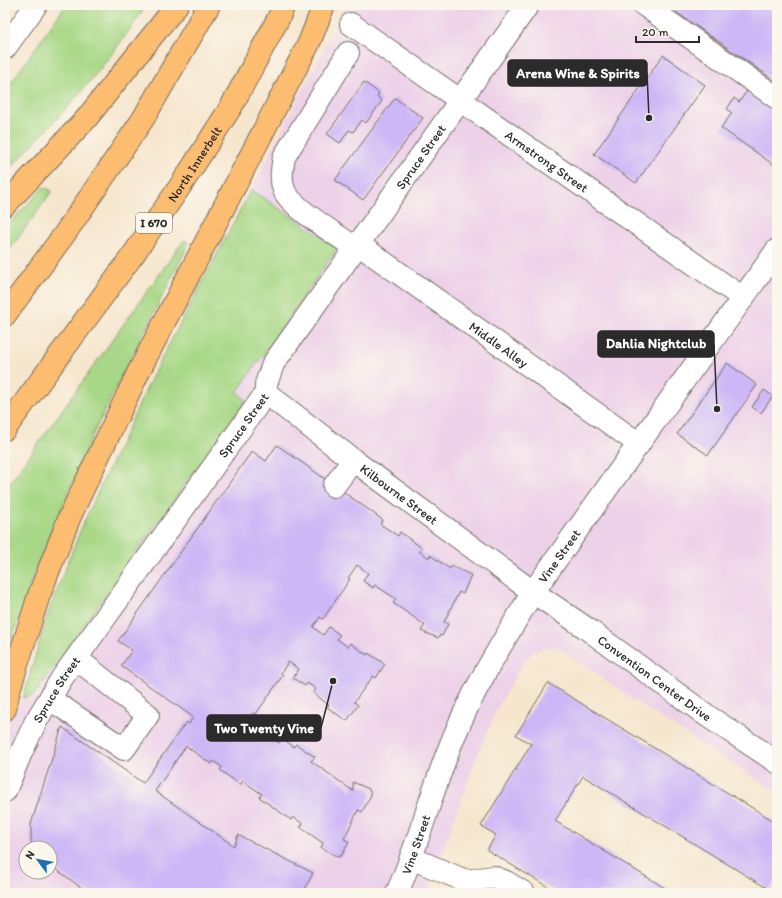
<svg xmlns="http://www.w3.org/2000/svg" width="782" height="898" font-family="Itim,sans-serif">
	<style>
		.built { fill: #edd1e9; fill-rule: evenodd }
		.green { fill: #a8d887; stroke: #6a8259 }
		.building { fill: #cdb7f6 }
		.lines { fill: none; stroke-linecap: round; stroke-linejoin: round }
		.minor-casing { stroke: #726c64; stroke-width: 24 }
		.highway-casing { stroke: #726c64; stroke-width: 24 }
		.minor { stroke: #fff; stroke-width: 22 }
		.highway { stroke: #fcbd6f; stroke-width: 22 }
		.labels { text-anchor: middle; stroke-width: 3.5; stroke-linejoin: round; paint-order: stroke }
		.shield { fill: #fbf7ec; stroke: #696865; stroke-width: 1 }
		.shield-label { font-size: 12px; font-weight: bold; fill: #2b2b2b }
		.street-label { font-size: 13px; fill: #2b2b2b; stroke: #fbf7ec }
		.leader { fill: none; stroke: #2b2b2b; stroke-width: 1.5 }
		.callout-dot { fill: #2b2b2b; stroke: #fbf7ec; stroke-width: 1.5 }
		.callout { fill: #2b2b2b; stroke: #2b2b2b; stroke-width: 1.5 }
		.callout-label { font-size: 14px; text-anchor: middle; font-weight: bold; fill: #fff }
	</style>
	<rect width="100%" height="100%" fill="#fbf7ec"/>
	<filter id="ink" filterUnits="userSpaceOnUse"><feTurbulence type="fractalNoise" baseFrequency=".025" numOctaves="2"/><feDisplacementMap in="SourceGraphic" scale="8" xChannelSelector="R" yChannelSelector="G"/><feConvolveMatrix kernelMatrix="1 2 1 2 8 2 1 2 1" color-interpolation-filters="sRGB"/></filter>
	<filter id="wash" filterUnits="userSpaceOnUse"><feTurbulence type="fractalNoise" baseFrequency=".012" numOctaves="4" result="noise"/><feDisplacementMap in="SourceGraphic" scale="16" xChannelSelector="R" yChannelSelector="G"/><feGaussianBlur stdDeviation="0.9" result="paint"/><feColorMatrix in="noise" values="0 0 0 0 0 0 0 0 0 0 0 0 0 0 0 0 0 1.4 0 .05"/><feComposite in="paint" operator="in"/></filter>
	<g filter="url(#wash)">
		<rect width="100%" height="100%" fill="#f6e6ce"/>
		<path class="built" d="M345,5H777V792L644,707L563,651L554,647L544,648L534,652L526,658L496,710L466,785L448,837L428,893H5V727L23,698L35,695L246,401L237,392L338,247L251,190L341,16ZM26,848H50V872H26Z"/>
		<path class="green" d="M66,5H146C107,67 56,121 5,173V91Z
			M44,187L52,191L5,256V228Z
			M251,190L338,247L237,392L246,400L34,695L23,698L48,613L83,524L155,371Z
			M184,240L189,243L92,436L33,577L5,659V490Z"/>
		<g id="blocks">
			<path class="building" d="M682,5H777V82L676,12Z
				M663,55L705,85L636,183L594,154Z
				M364,82L379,93L377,96L382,101L366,123L362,120L353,132L349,130L340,143L327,134Z
				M749,88L777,108V167L721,128L732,113L727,109L734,98L739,102Z
				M395,98L423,118L363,200L335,180Z
				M727,363L757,385L708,455L677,434Z
				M764,390L773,396L761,413L752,407Z
				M277,445L383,520L380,524L398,536L400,532L422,548L419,551L429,558L430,555L450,569L451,566L471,575L463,594L459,592L444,622L448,624L442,636L440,635L438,638L421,631L425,625L393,603L396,599L375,585L373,588L363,581L368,573L357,565L348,578L350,579L323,619L320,617L313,627L323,635L329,627L340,635L337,639L348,647L350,643L367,655L368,653L385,664L376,678L373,676L354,702L358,705L347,721L327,707L329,705L313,693L316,689L307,683L305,686L293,678L299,669L288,662L281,673L283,675L256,714L253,713L245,724L255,731L260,724L271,732L268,735L279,743L282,738L294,747L296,744L315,757L311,761L353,791V782L369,789L371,795L362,812L358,810L344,839L349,842L342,855L338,857L321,848L323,843L300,827L303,824L293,817L291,820L259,797L262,794L243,781L240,785L220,770L222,767L213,761L211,764L186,746L155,791L234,846L238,835L313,873L303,893H89L50,865V848H35L31,842V824L62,727L143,783L186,722L189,724L193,717L121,666L132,650L118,641L252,451L266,461Z
				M548,683L777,823V878L770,890L583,776L555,821L673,893H558L487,850L496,835L481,826L531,744L516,735Z"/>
		</g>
	</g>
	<g filter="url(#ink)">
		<use href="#blocks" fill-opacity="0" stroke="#726c64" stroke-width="1"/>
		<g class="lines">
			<g class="minor-casing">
				<g id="minor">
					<path d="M644,5L777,98"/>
					<path id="s1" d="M351,24L743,298"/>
					<path d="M5,48L36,5"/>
					<path d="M348,53L284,157C282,169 280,179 284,190C290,207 340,237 356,248"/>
					<path id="s2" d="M358,244L639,444"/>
					<path id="s3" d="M266,393L353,460L533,592L586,628L709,717L777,762"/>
					<path d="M334,486L353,460"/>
					<path d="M50,699L124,749L148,715L77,659"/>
					<path id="s4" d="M5,791L21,753L36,721L62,678L266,393V384L273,364L528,5"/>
					<path d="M411,858L466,881L493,877L506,882L524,893"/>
					<path id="s5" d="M397,893C419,843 432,789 453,739C474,687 504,640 533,592L777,250"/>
				</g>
			</g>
			<g class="highway-casing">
				<g id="highway">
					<path d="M5,205L86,119L177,5"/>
					<path d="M5,315L66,232L143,119L209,5"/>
					<path id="s6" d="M5,429L133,255L183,182L231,107L278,19L284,5"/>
					<path d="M5,709L9,690L39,595L70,516L139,371L309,43L324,5"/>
				</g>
			</g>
			<use href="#minor" class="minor"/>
			<use href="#highway" class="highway"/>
		</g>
	</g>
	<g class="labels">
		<rect class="shield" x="136" y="213" width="36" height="20" rx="3"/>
		<g class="shield-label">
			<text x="154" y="227">I 670</text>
		</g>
		<g class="street-label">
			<text dy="5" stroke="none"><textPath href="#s4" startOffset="762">Spruce Street</textPath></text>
			<text dy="5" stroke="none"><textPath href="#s1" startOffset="239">Armstrong Street</textPath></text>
			<text dy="5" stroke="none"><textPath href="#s6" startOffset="326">North Innerbelt</textPath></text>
			<text dy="5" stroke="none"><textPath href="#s2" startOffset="173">Middle Alley</textPath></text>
			<text dy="5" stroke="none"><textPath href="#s4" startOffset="438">Spruce Street</textPath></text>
			<text dy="5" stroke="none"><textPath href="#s3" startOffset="167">Kilbourne Street</textPath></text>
			<text dy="5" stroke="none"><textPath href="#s5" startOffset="376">Vine Street</textPath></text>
			<text dy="5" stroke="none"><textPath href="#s3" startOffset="482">Convention Center Drive</textPath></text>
			<text dy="5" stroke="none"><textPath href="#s4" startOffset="114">Spruce Street</textPath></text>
			<text dy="5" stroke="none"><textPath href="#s5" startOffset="52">Vine Street</textPath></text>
		</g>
	</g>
	<path class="leader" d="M649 118L647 73M717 409L714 344M333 681L321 728"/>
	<g class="callout-dot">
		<circle cx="649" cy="118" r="4"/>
		<circle cx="717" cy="409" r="4"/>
		<circle cx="333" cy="681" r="4"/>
	</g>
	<g class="callout">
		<rect x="508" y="60" width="139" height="26" rx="4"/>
		<rect x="598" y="331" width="116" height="26" rx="4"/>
		<rect x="207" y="715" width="114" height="26" rx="4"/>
	</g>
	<g class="callout-label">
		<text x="578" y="78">Arena Wine &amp; Spirits</text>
		<text x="656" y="348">Dahlia Nightclub</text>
		<text x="264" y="733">Two Twenty Vine</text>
	</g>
	<rect width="782" height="898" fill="none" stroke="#fbf7ec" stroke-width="20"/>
	<g transform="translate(38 860) rotate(302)"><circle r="19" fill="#fbf7ec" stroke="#a8a59f"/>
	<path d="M0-3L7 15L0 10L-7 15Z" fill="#1f6fb2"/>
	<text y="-6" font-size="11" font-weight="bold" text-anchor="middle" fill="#2b2b2b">N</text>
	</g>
	<path d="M636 36v6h63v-6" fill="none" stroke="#2b2b2b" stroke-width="2"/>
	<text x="642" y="36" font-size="12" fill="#2b2b2b" stroke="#fbf7ec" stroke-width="3" paint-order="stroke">20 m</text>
</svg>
